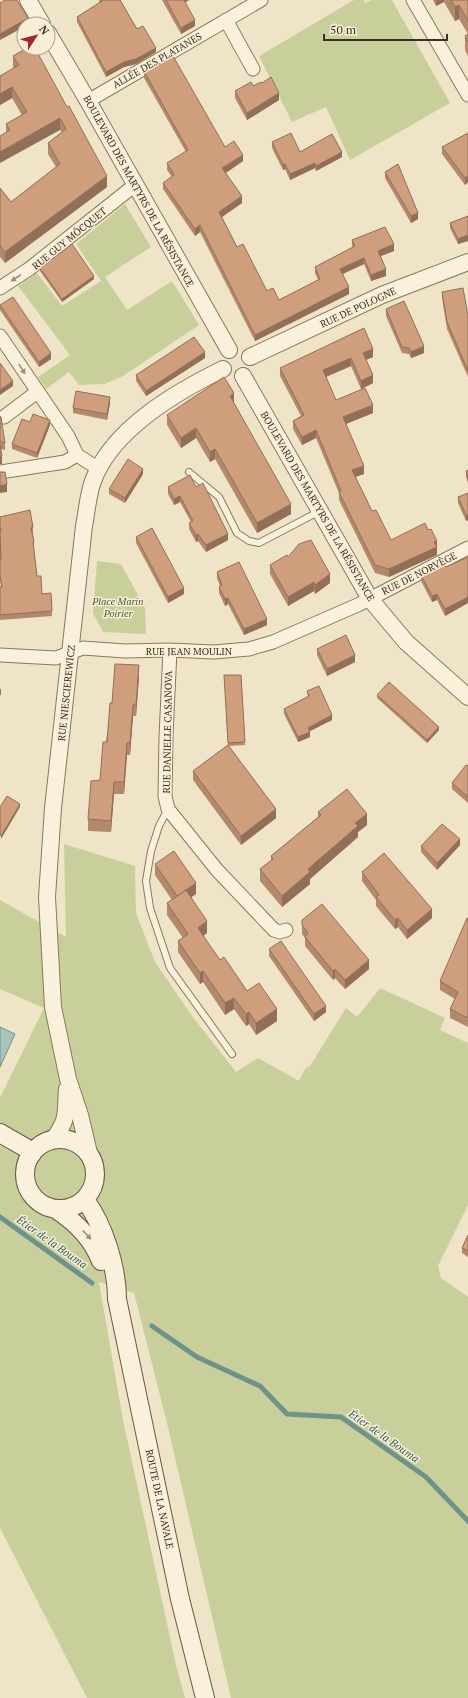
<svg xmlns="http://www.w3.org/2000/svg" width="468" height="1698" font-family="'PT Serif',serif">
	<style>
		.green { fill: #c9cf9b }
		.water { fill: #a9c4bc; stroke: #6f938a }
		.lines { fill: none; stroke-linecap: round; stroke-linejoin: round }
		.stream { stroke: #6f938a; stroke-width: 5 }
		.service-casing { stroke: #8d765c; stroke-width: 8 }
		.minor-casing { stroke: #8d765c; stroke-width: 15 }
		.tertiary-casing { stroke: #8d765c; stroke-width: 18 }
		.secondary-casing { stroke: #6f573f; stroke-width: 20 }
		.service { stroke: #faf1dc; stroke-width: 6 }
		.minor { stroke: #faf1dc; stroke-width: 13 }
		.tertiary { stroke: #faf1dc; stroke-width: 16 }
		.secondary { stroke: #faf1dc; stroke-width: 18 }
		.wall { fill: #b2896c }
		.shaded-wall { fill: #916f58 }
		.building { fill: #cf9f7d; stroke: #916f58 }
		.oneway { fill: #9c907e }
		.labels { text-anchor: middle; stroke-width: 3; stroke-linejoin: round; paint-order: stroke }
		.street-label { font-size: 10px; fill: #3d2e20; stroke: #f7eed8 }
		.park-label { font-size: 10px; font-style: italic; fill: #4d5a26; stroke: #f7eed8 }
		.water-label { font-size: 11px; font-style: italic; fill: #2f5d5a; stroke: #f7eed8 }
	</style>
	<rect width="100%" height="100%" fill="#f0e4c8"/>
	<path class="green" d="M354,0H364L365,3L371,0H392L450,103L350,160L326,107L292,122L259,56Z
		M125,204L151,247L105,277L127,310L172,281L199,325L123,376L105,384L79,385L69,372L46,389L38,377L70,355L18,286L37,273L62,306L101,281L76,244Z
		M97,561L121,564L145,608L146,634L103,632L93,613Z
		M64,844L135,866L136,913L155,962L192,1016L236,1072L258,1058L299,1081L305,1069L310,1066L346,1008L357,1017L380,988L445,1018L440,1030L468,1043V1205L438,1266L441,1278L468,1297V1698H231L166,1419L134,1293L99,1282L123,1420L176,1665L185,1698H87L0,1528V1098L44,1008L0,989V900L66,937Z"/>
	<path class="water" d="M0,1027L15,1034L0,1067Z"/>
	<g class="lines">
		<path class="stream" d="M0,1217L92,1283
			M152,1326L197,1357L260,1386L287,1414L341,1417L426,1477L468,1521"/>
		<g class="service-casing">
			<path id="service" d="M189,472L219,497L237,533L249,541L259,543L320,511
				M168,809L159,826L151,851L146,881L150,908L170,968L232,1054"/>
		</g>
		<g class="minor-casing">
			<path id="minor" d="M413,0L468,95
				M226,20L253,69
				M88,101L261,0
				M0,288L29,269L135,185
				M0,336L68,436L77,455L99,469
				M4,417L37,392
				M0,472L65,462L77,455
				M170,650L166,737L165,796L168,809L217,870L274,930L280,932L286,930
				M0,655L56,658L83,648L125,651L170,650L214,652L249,649L273,642L360,604L468,548"/>
		</g>
		<g class="tertiary-casing">
			<path id="tertiary" d="M28,0L42,24
				M48,33L88,101L229,350
				M250,357L382,295L468,262
				M243,376L370,599L406,642L468,697
				M53,1140C69,1118 65,1114 67,1089
				M89,1153L80,1115L68,1079L53,1007L47,897L53,808L84,526C87,511 88,494 93,481C112,429 176,392 223,369"/>
		</g>
		<g class="secondary-casing">
			<path id="secondary" d="M0,1133L26,1148L32,1154
				M25 1174a35 35 0 1 1 70 0a35 35 0 1 1-70 0Z
				M85,1200C104,1225 117,1268 117,1299L180,1599L205,1698
				M57,1210C77,1223 92,1238 101,1261"/>
		</g>
		<use href="#service" class="service"/>
		<use href="#minor" class="minor"/>
		<use href="#tertiary" class="tertiary"/>
		<use href="#secondary" class="secondary"/>
	</g>
	<path class="wall" d="M99,0H120L137,29L156,52L136,64L124,67L106,77L77,22V17L100,3Z
		M162,0H189L185,2L195,26L181,34Z
		M433,0H468V34L459,19L455,21L444,2L436,6Z
		M468,34V56L465,50V36Z
		M27,48L107,187L5,263L0,257V188L11,202L56,167L48,154V143L62,132L60,130L6,132V124L22,115L12,98L0,105V76L14,68L13,67V56Z
		M144,71L225,147L243,161L226,173L242,203L222,217L237,247L267,291L279,300L318,280L315,273V267L353,247L352,246V240L394,251L381,256L386,276L371,281L364,264L343,274L349,294L255,341L200,232L195,236L163,189V183L172,177L167,170V163L186,152L144,78Z
		M262,83L279,100L247,120L235,98V91L253,86Z
		M468,133V182L465,185L442,154V147Z
		M272,142L300,152L342,157L316,171L315,168L290,180L285,169L283,170L272,148Z
		M385,172L418,219L411,223L385,178Z
		M468,216V241L458,244L450,228V223Z
		M40,268L94,279L62,302L40,271Z
		M442,292L468,315V377L447,329L442,298Z
		M0,305L51,359L39,367L0,310Z
		M386,309L424,353L411,358L409,354L402,353L386,316Z
		M373,349V357L366,360L373,383L361,389L351,366L326,377L336,400L373,413L346,424L364,474L355,477L372,511L391,540L428,530L437,541V555L389,577L375,573L339,500V493L316,438L302,445L293,429V421L301,416L280,376V368Z
		M205,358L146,396L136,381V375Z
		M110,403L107,420L73,413V408Z
		M234,404L291,514L257,533L215,459L210,462L196,438L181,448L167,425V415Z
		M0,416L5,443V450L1,449L2,464H0Z
		M30,422L50,425L37,458L12,449V444Z
		M468,470V483L466,477V471Z
		M143,474L125,503L109,494V489Z
		M168,487H196L228,540L206,552L198,541L196,542L189,529V523L191,522L180,502L174,505L168,494Z
		M468,493V520L466,521L458,503V497Z
		M0,517L33,527V533L34,547H33L37,576L42,594L52,611V616L0,620V587H1L0,580Z
		M136,537L184,594L168,603L136,543Z
		M288,557L330,583L315,594L314,591L288,606L270,574V565Z
		M468,557V603L445,616L437,600L432,602L421,581V575L446,567Z
		M217,572L267,625L244,635L228,604L225,606L219,593V587L220,586L217,578Z
		M317,649L355,662L327,676L317,655Z
		M224,675H241L245,745L228,746L276,818L241,845L193,780V771L228,745Z
		M139,677L136,716H133L130,755H127L124,794H114L111,832L88,831V819L100,780L112,703Z
		M307,691L332,720L310,731V737L298,742L284,714V709L308,697Z
		M377,695L439,730L427,743L377,698Z
		M468,766V803L452,789V783Z
		M318,812L367,825L358,832V837L310,879V884L282,907L260,881V869L271,861V856L318,817Z
		M460,845L437,870L421,852V846Z
		M155,864L196,894L191,897L207,933L203,936L220,960L247,991L277,1021L256,1035L249,1024L246,1026L234,1009L225,1015L203,982L200,984L178,952V941L183,938L167,915V903L172,900L155,875Z
		M362,872L432,918L407,939L398,927L395,929L376,906V900L362,881Z
		M468,918V1027L450,1018V1009L455,999L440,990V981Z
		M302,920L369,969L345,989L335,978L333,980L305,946V938L302,934Z
		M269,949L326,1012L314,1021L269,956Z
		M468,1235V1257L462,1253V1248Z"/>
	<path class="shaded-wall" d="M183,0H189L183,4Z
		M436,0H444V2L436,6Z
		M459,5V19L455,21V7Z
		M28,18V24H24V27L0,40V34Z
		M195,20V26L181,34V28Z
		M156,48V52L136,64L124,67L106,77V72L124,62Z
		M12,87V98L0,105V94Z
		M279,93V100L247,120V113Z
		M60,118V130L0,163V152Z
		M342,152V157L316,171V166Z
		M243,155V161L222,175V168Z
		M315,163V168L290,180V174Z
		M285,164V169L283,170V165Z
		M107,176V187L5,263V252Z
		M468,176V182L465,185V178Z
		M242,196V203L219,219V212Z
		M418,213V219L411,223V216Z
		M200,225V232L195,236V229Z
		M468,235V241L458,244V239Z
		M394,244V251L378,257V251Z
		M364,258V264L340,275V269Z
		M386,269V276L371,281V275Z
		M94,276V279L62,302V299Z
		M349,287V294L255,341V335Z
		M424,346V353L411,358V352Z
		M373,349V357L363,361V353Z
		M205,352V358L146,396V391Z
		M51,353V359L39,367V362Z
		M351,358V366L323,378V370Z
		M373,375V383L361,389V381Z
		M13,381V386L0,395V390Z
		M234,393V404L230,396Z
		M110,397V403L107,420V414Z
		M373,405V413L343,425V417Z
		M50,420V425L37,458V453Z
		M196,428V438L181,448V438Z
		M316,430V438L302,445V437Z
		M215,449V459L210,462V452Z
		M2,456V464H0V457Z
		M364,466V474L352,478V470Z
		M143,469V474L125,503V498Z
		M7,484V492L0,493V486Z
		M180,496V502L174,505V499Z
		M291,504V514L257,533V523Z
		M466,515H468V520L466,521Z
		M198,534V541L196,542V535Z
		M228,534V540L206,552V545Z
		M437,541V555L389,577V569Z
		M33,542H34V547H33Z
		M330,574V583L315,594V585Z
		M314,582V591L288,606V597Z
		M184,588V594L168,603V597Z
		M437,594V600L432,602V596Z
		M468,597V603L445,616V609Z
		M228,598V604L225,606V599Z
		M267,619V625L244,635V629Z
		M355,655V662L327,676V669Z
		M139,665V677L136,716V705Z
		M1,688V694L0,696V690Z
		M133,705V716L130,755V743Z
		M332,715V720L308,732V728Z
		M439,727V730L427,743V740Z
		M310,732V737L298,742V737Z
		M127,743V755L124,794V782Z
		M114,782V794L111,832V821Z
		M20,804V807L1,839V836Z
		M276,809V818L241,845V836Z
		M367,814V825L358,832V837L310,879V884L282,907V896L355,823Z
		M460,839V845L437,870V863Z
		M196,883V894L177,907V896Z
		M432,909V918L407,939V930Z
		M398,918V927L395,929V920Z
		M207,921V933L198,939V928Z
		M369,960V969L345,989V980Z
		M335,969V978L333,980V971Z
		M203,971V982L200,984V973Z
		M234,998V1009L225,1015V1003Z
		M326,1006V1012L314,1021V1014Z
		M277,1009V1021L256,1035V1023Z
		M249,1012V1024L246,1026V1014Z"/>
	<path class="building" d="M5,0H17L28,18L0,34V3Z
		M101,0H120L137,29L143,26L156,48L136,59L124,62L106,72L77,17L102,1Z
		M166,0H184L195,20L181,28Z
		M451,0H468V21L459,5L455,7Z
		M468,34V42L465,36Z
		M27,48H35L67,107L69,106L107,176L5,252L0,246V188L11,202L60,164L48,143L66,129L60,118L0,152V136L10,130L6,124L27,112L12,87L0,94V76L19,65L13,56Z
		M173,56L225,147L234,141L243,155L222,168L242,196L219,212L237,247L243,244L267,291L273,288L279,300L320,279L315,267L355,246L352,240L385,227L394,244L378,251L386,269L371,275L364,258L340,269L349,287L255,335L200,225L195,229L163,183L174,175L167,163L188,150L144,71Z
		M271,77L279,93L247,113L235,91L251,82L253,86L261,82L262,83Z
		M291,133L300,152L332,134L342,152L316,166L315,163L290,174L285,164L283,165L272,142Z
		M468,133V176L465,178L442,147Z
		M398,164L418,213L411,216L385,172Z
		M468,216V235L458,239L450,223Z
		M72,244L94,276L62,299L40,268Z
		M463,288L468,315V371L447,322L442,292Z
		M13,297L51,353L39,362L0,305Z
		M404,301L424,346L411,352L409,348L402,347L386,309Z
		M364,328L373,349L363,353L373,375L361,381L351,358L323,370L336,400L365,388L373,405L343,417L364,466L352,470L372,511L376,510L391,540L425,523L428,530L431,529L437,541L434,542L437,547L389,569L375,565L339,492L341,491L316,430L302,437L293,421L304,415L280,368Z
		M194,337L205,352L146,391L136,375Z
		M0,363L13,381L0,390Z
		M224,377L234,393L230,396L291,504L257,523L215,449L210,452L196,428L181,438L167,415Z
		M76,391L110,397L107,414L73,408Z
		M33,414L50,420L37,453L12,444L22,419L30,422Z
		M0,416L1,417L5,443L0,441Z
		M0,445L2,456L0,457Z
		M128,459L143,469L125,498L109,489Z
		M468,470V478L466,471Z
		M0,472H5L7,484L0,486Z
		M190,475L196,487L203,483L228,534L206,545L198,534L196,535L189,523L193,521L180,496L174,499L168,487Z
		M468,493V515H466L458,497Z
		M30,510L33,527L31,528L34,542H33L37,576H41L42,594L51,593L52,611L0,615V587H2L0,575V560H1L0,531H1L0,526V517Z
		M152,528L184,588L168,597L136,537Z
		M311,540L330,574L315,585L314,582L288,597L270,565L287,555L288,557L299,544Z
		M468,557V597L445,609L437,594L432,596L421,575L444,563L446,567Z
		M239,562L267,619L244,629L228,598L225,599L219,587L222,585L217,572Z
		M346,635L355,655L327,669L317,649Z
		M115,664L139,665L136,705H133L130,743H127L124,782H114L111,821L88,819L91,781L100,780L103,742H107L110,703H112Z
		M224,675H241L245,742L228,743Z
		M389,682L439,727L427,740L377,695Z
		M319,686L332,715L308,728L310,732L298,737L284,709L309,696L307,691Z
		M228,745L276,809L241,836L193,771Z
		M466,765L468,766V797L452,783Z
		M347,789L367,814L355,823L358,826L308,869L310,872L282,896L260,869L273,859L271,856L321,815L318,812Z
		M7,796L20,804L1,836L0,835V807Z
		M442,824L460,839L437,863L421,846Z
		M174,851L196,883L177,896L155,864Z
		M384,853L432,909L407,930L398,918L395,920L376,897L379,895L362,872Z
		M186,890L207,921L198,928L220,960L224,957L247,991L259,983L277,1009L256,1023L249,1012L246,1014L234,998L225,1003L203,971L200,973L178,941L188,934L167,903Z
		M322,904L369,960L345,980L335,969L333,971L305,937L308,933L302,925V920Z
		M467,918H468V1018L450,1009L458,992L440,981Z
		M281,941L326,1006L314,1014L269,949Z
		M468,1235V1251L462,1248Z"/>
	<defs><path id="oneway-solid" d="M-6-.8H1V-3.2L6.5 0L1 3.2V.8H-6Z"/></defs>
	<g class="oneway">
		<use href="#oneway-solid" transform="translate(16 278) rotate(147)"/>
		<use href="#oneway-solid" transform="translate(22 369) rotate(57)"/>
		<use href="#oneway-solid" transform="translate(87 1235) rotate(47)"/>
	</g>
	<g class="labels">
		<g class="street-label">
			<text transform="translate(157 60) rotate(-30)" y="4">ALLÉE DES PLATANES</text>
			<text transform="translate(139 191) rotate(61)" y="4">BOULEVARD DES MARTYRS DE LA RÉSISTANCE</text>
			<text transform="translate(69 238) rotate(-39)" y="4">RUE GUY MÔCQUET</text>
			<text transform="translate(358 307) rotate(-25)" y="4">RUE DE POLOGNE</text>
			<text transform="translate(318 506) rotate(60)" y="4">BOULEVARD DES MARTYRS DE LA RÉSISTANCE</text>
			<text transform="translate(419 573) rotate(-27)" y="4">RUE DE NORVÈGE</text>
			<text x="189" y="655">RUE JEAN MOULIN</text>
			<text transform="translate(66 693) rotate(-84)" y="4">RUE NIESCIEREWICZ</text>
			<text transform="translate(167 732) rotate(-89)" y="4">RUE DANIELLE CASANOVA</text>
			<text transform="translate(160 1499) rotate(78)" y="4">ROUTE DE LA NAVALE</text>
		</g>
		<g class="park-label">
			<text x="118" y="605">Place Marin<tspan x="118" dy="12">Poirier</tspan></text>
		</g>
		<g class="water-label">
			<text transform="translate(52 1242) rotate(35)" y="4">Étier de la Bouma</text>
			<text transform="translate(384 1436) rotate(35)" y="4">Étier de la Bouma</text>
		</g>
	</g>
	<g transform="translate(36 36) rotate(54)"><circle r="19" fill="#f7eed8" stroke="#ada18e"/>
	<path d="M0-3L7 15L0 10L-7 15Z" fill="#9e2a2b"/>
	<text y="-6" font-size="11" font-weight="bold" text-anchor="middle" fill="#3d2e20">N</text>
	</g>
	<path d="M324 34v6h123v-6" fill="none" stroke="#3d2e20" stroke-width="2"/>
	<text x="330" y="34" font-size="12" fill="#3d2e20" stroke="#f7eed8" stroke-width="3" paint-order="stroke">50 m</text>
</svg>
